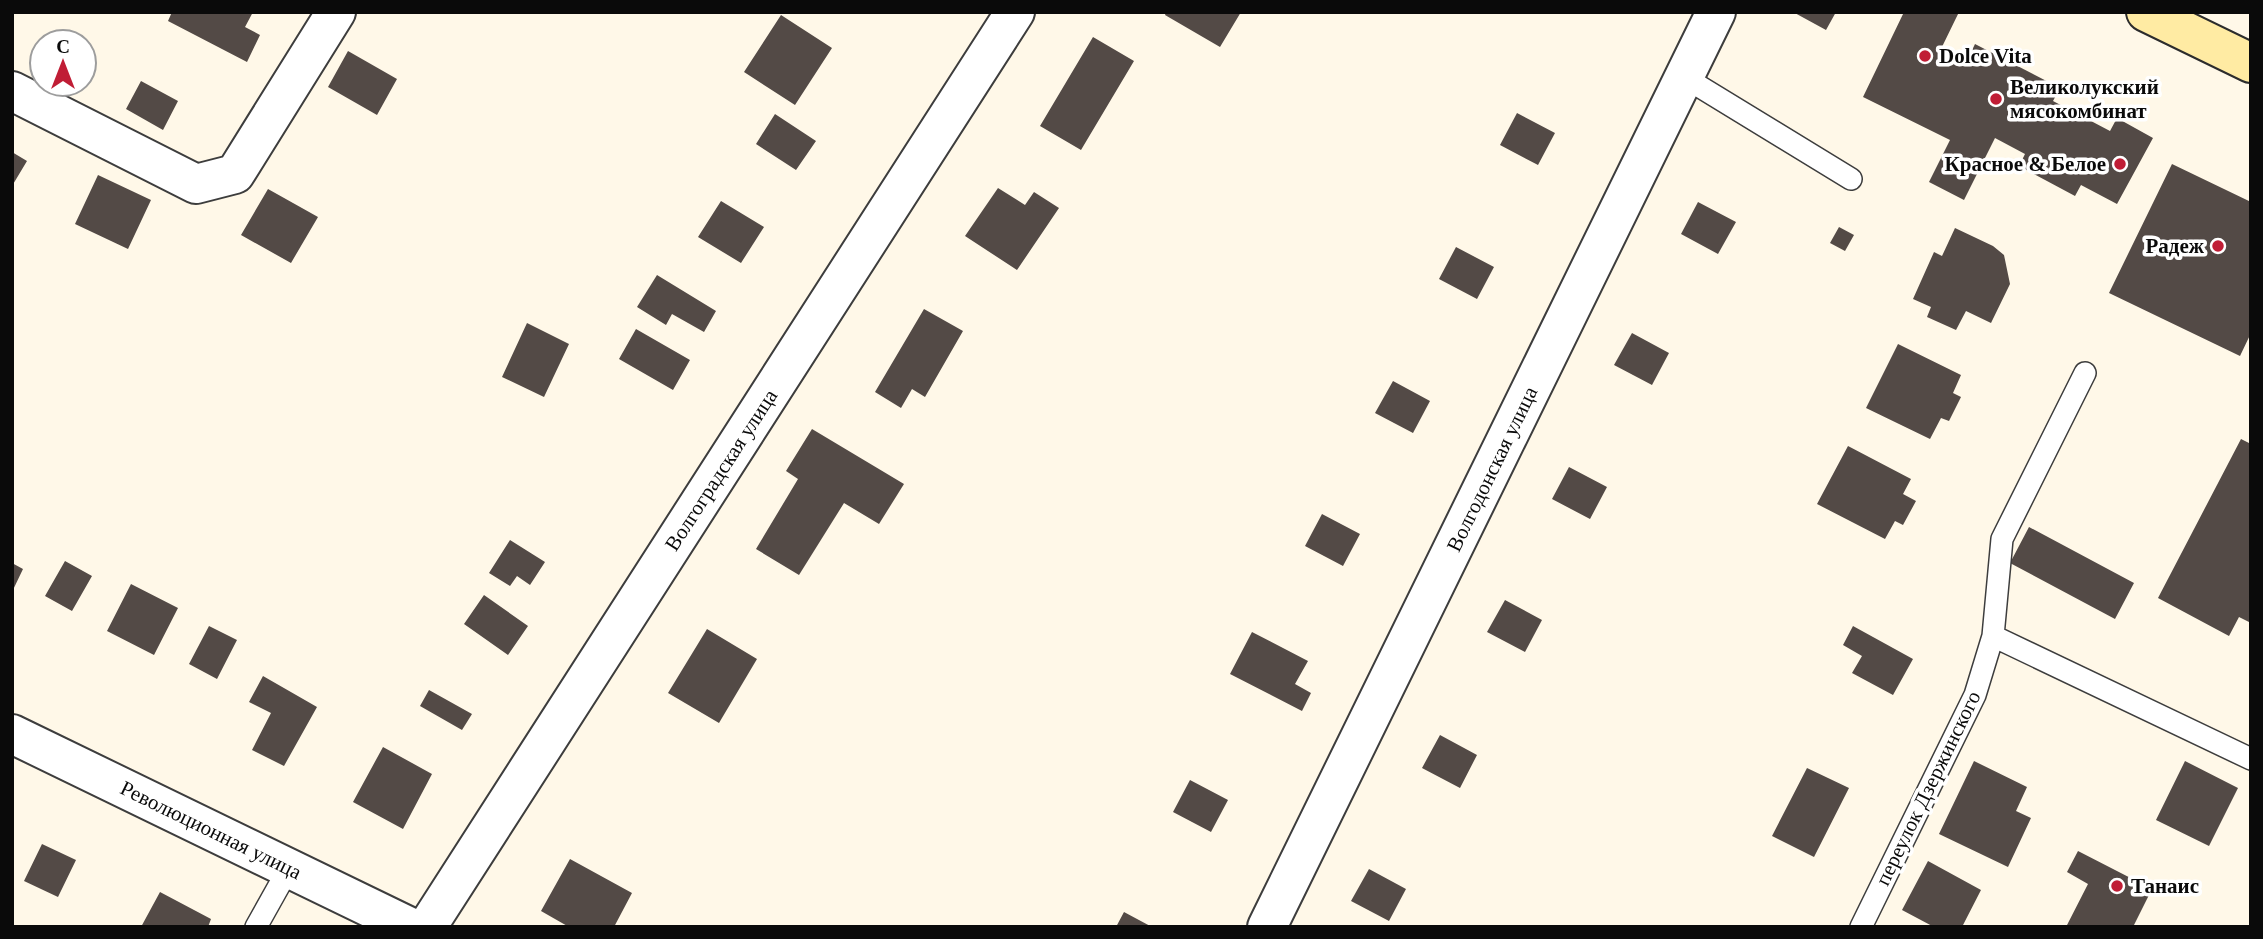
<svg xmlns="http://www.w3.org/2000/svg" width="2263" height="939" font-family="Georgia,serif">
	<style>
		.building { fill: #534a46 }
		.lines { fill: none; stroke-linecap: round; stroke-linejoin: round }
		.service-casing { stroke: #3d3d3d; stroke-width: 24 }
		.minor-casing { stroke: #3d3d3d; stroke-width: 42 }
		.tertiary-casing { stroke: #3d3d3d; stroke-width: 42 }
		.secondary-casing { stroke: #2c2c2c; stroke-width: 42 }
		.service { stroke: #fff; stroke-width: 21 }
		.minor { stroke: #fff; stroke-width: 38 }
		.tertiary { stroke: #fff; stroke-width: 38 }
		.secondary { stroke: #ffeba3; stroke-width: 38 }
		.poi-dot { fill: #c01d35; stroke: #fff; stroke-width: 2.5 }
		.labels { text-anchor: middle; stroke-width: 7; stroke-linejoin: round; paint-order: stroke }
		.poi-label { font-size: 21px; font-weight: bold; fill: #0a0a0a; stroke: #fff; text-anchor: start }
		.street-label { font-size: 21px; fill: #0a0a0a; stroke: #fff }
	</style>
	<rect width="100%" height="100%" fill="#fff8e8"/>
	<path class="building" d="M172,12L225,14L253,12L245,27L260,35L247,62L168,21Z
		M1166,12H1241L1220,47L1165,15Z
		M1793,12H1836L1826,30Z
		M1904,12H1959L1940,51L1966,63L1975,44L2060,88L2053,101L2110,131L2117,118L2153,138L2117,204L2081,185L2075,196L2019,166L2025,154L1995,138L1964,200L1929,182L1950,140L1863,97Z
		M781,15L832,48L795,105L744,72Z
		M1093,37L1134,61L1081,150L1040,126Z
		M348,51L397,79L377,115L328,87Z
		M141,81L178,101L163,130L126,109Z
		M1517,113L1555,133L1538,165L1500,145Z
		M775,114L816,141L796,170L756,144Z
		M12,152L27,161L12,186Z
		M2172,164L2251,202V333L2240,356L2109,293Z
		M98,175L151,200L128,249L75,224Z
		M998,188L1025,205L1034,192L1059,208L1017,270L965,236Z
		M268,189L318,217L291,263L241,235Z
		M721,201L764,227L741,263L698,237Z
		M1698,202L1736,222L1718,254L1681,234Z
		M1839,227L1854,235L1845,251L1830,243Z
		M1955,228L1993,246L2004,255L2010,284L1991,323L1966,311L1956,330L1927,317L1931,307L1913,299L1934,252L1942,256Z
		M1456,247L1494,267L1477,299L1439,279Z
		M657,275L716,311L704,332L672,314L666,325L637,307Z
		M924,309L963,331L925,397L912,389L901,408L875,392Z
		M527,323L569,344L544,397L502,377Z
		M636,329L690,360L673,390L619,359Z
		M1632,333L1669,353L1652,385L1614,365Z
		M1898,344L1961,375L1953,393L1961,397L1949,421L1941,418L1930,439L1866,408Z
		M1393,381L1430,401L1413,433L1375,413Z
		M812,429L904,484L879,524L844,503L799,575L756,549L798,479L786,471Z
		M2241,439L2251,444V623L2239,617L2229,636L2158,598Z
		M1848,446L1911,479L1903,494L1916,501L1903,525L1895,521L1885,539L1817,504Z
		M1569,467L1607,487L1590,519L1552,499Z
		M1322,514L1360,534L1343,566L1305,546Z
		M2029,527L2134,583L2115,619L2010,563Z
		M510,540L545,562L530,585L517,576L510,586L489,573Z
		M65,561L92,576L72,611L45,596Z
		M12,563L23,569L12,592Z
		M131,584L178,608L154,655L107,631Z
		M484,595L528,626L508,655L464,624Z
		M1505,600L1542,620L1525,652L1487,632Z
		M209,626L237,640L217,679L189,664Z
		M1853,626L1913,659L1893,695L1852,673L1862,656L1843,645Z
		M707,629L757,659L719,723L668,693Z
		M1252,632L1308,661L1295,684L1311,693L1302,711L1230,674Z
		M263,676L317,707L284,766L252,750L271,713L249,702Z
		M429,690L472,714L462,730L420,706Z
		M1440,735L1477,755L1460,788L1422,768Z
		M383,747L432,774L403,829L353,802Z
		M1974,761L2027,787L2016,811L2031,818L2008,867L1939,834Z
		M2185,761L2238,788L2209,846L2156,820Z
		M1807,768L1849,788L1814,857L1772,836Z
		M1190,780L1228,800L1211,832L1173,812Z
		M42,844L76,860L58,897L24,881Z
		M2078,851L2152,889L2133,927H2066L2088,884L2067,872Z
		M570,859L632,893L614,927H569L541,911Z
		M1928,861L1981,890L1962,927H1934L1902,910Z
		M1369,869L1406,889L1389,921L1351,901Z
		M160,892L211,919L208,927H141Z
		M1124,912L1152,927H1116Z"/>
	<g class="lines">
		<g class="service-casing">
			<path id="service" d="M1684,77L1851,179
				M1993,636L2251,759
				M256,927L289,868
				M1861,927L1975,695L1993,636L2002,539L2085,373"/>
		</g>
		<g class="minor-casing">
			<path id="minor" d="M12,91L196,184L235,174L336,12
				M1267,927L1716,12"/>
		</g>
		<g class="tertiary-casing">
			<path id="tertiary" d="M12,734L410,927
				M427,927L1015,12"/>
		</g>
		<g class="secondary-casing">
			<path id="secondary" d="M2146,12L2251,63"/>
		</g>
		<use href="#service" class="service"/>
		<use href="#minor" class="minor"/>
		<use href="#tertiary" class="tertiary"/>
		<use href="#secondary" class="secondary"/>
	</g>
	<g class="poi-dot">
		<circle cx="1925" cy="56" r="7"/>
		<circle cx="1996" cy="99" r="7"/>
		<circle cx="2120" cy="164" r="7"/>
		<circle cx="2218" cy="246" r="7"/>
		<circle cx="2117" cy="886" r="7"/>
	</g>
	<g class="labels">
		<g class="poi-label">
			<text x="1939" y="63">Dolce Vita</text>
			<text x="2010" y="94">Великолукский<tspan x="2010" dy="24">мясокомбинат</tspan></text>
			<text x="2106" y="171" text-anchor="end">Красное &amp; Белое</text>
			<text x="2204" y="253" text-anchor="end">Радеж</text>
			<text x="2131" y="893">Танаис</text>
		</g>
		<g class="street-label">
			<text transform="translate(1492 469) rotate(-64)" y="7">Волгодонская улица</text>
			<text transform="translate(721 470) rotate(-57)" y="7">Волгоградская улица</text>
			<text transform="translate(1928 788) rotate(-64)" y="7">переулок Дзержинского</text>
			<text transform="translate(211 830) rotate(26)" y="7">Революционная улица</text>
		</g>
	</g>
	<rect width="2263" height="939" fill="none" stroke="#0a0a0a" stroke-width="28"/>
	<g transform="translate(63 63)"><circle r="33" fill="#ffffff" stroke="#9d9d9d" stroke-width="2"/>
	<path d="M0-5L12 26L0 18L-12 26Z" fill="#c01d35"/>
	<text y="-10" font-size="19" font-weight="bold" text-anchor="middle" fill="#0a0a0a">С</text>
	</g>
</svg>
